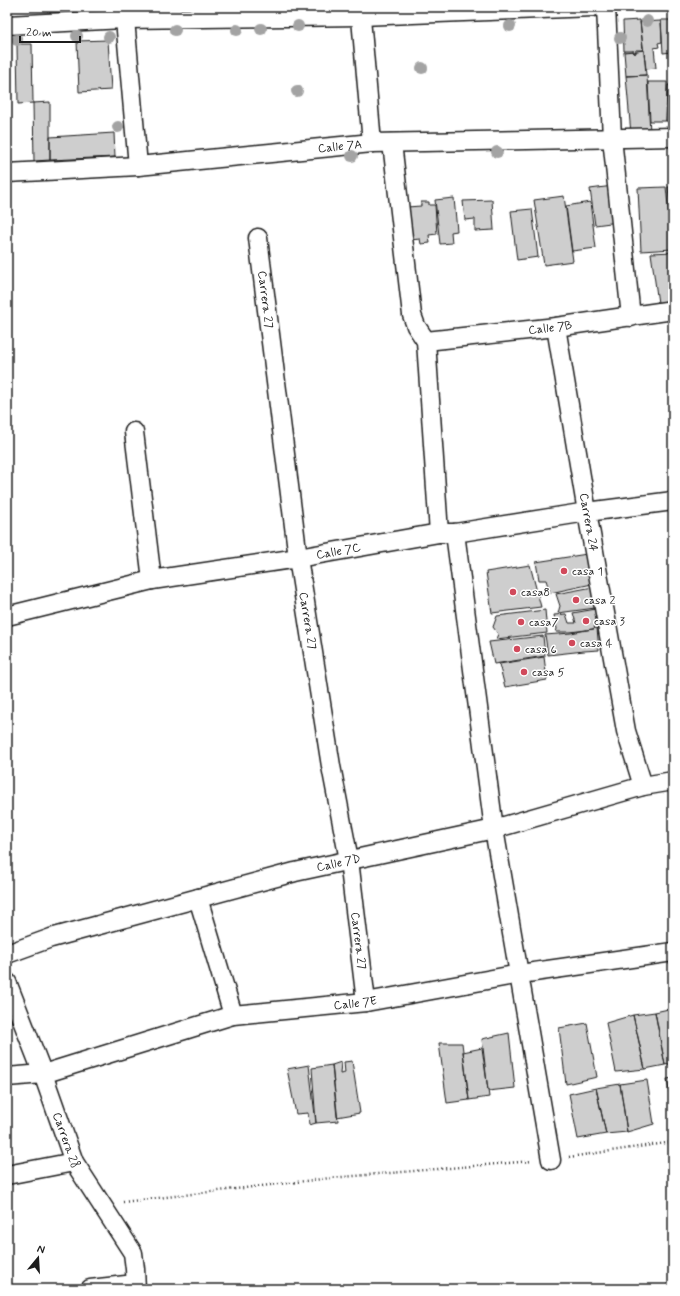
<svg xmlns="http://www.w3.org/2000/svg" width="680" height="1296" font-family="Mynerve,sans-serif">
	<style>
		.building { fill: #cecece; stroke: #1c1c1c }
		.lines { fill: none; stroke-linecap: round; stroke-linejoin: round }
		.minor-casing { stroke: #1c1c1c; stroke-width: 21 }
		.path { stroke: #1c1c1c; stroke-width: 2.5; stroke-dasharray: 1 3; stroke-linecap: butt }
		.minor { stroke: #fff; stroke-width: 18 }
		.tree { fill: #a3a3a3 }
		.poi-dot { fill: #d1495b; stroke: #fff; stroke-width: 1.5 }
		.labels { text-anchor: middle; stroke-width: 3; stroke-linejoin: round; paint-order: stroke }
		.street-label { font-size: 12px; fill: #1c1c1c; stroke: #fff }
		.poi-label { font-size: 12px; fill: #1c1c1c; stroke: #fff; text-anchor: start }
	</style>
	<rect width="100%" height="100%" fill="#fff"/>
	<filter id="ink" filterUnits="userSpaceOnUse"><feTurbulence type="fractalNoise" baseFrequency=".025" numOctaves="2"/><feDisplacementMap in="SourceGraphic" scale="8" xChannelSelector="R" yChannelSelector="G"/><feConvolveMatrix kernelMatrix="1 2 1 2 8 2 1 2 1" color-interpolation-filters="sRGB"/></filter>
	<g filter="url(#ink)">
		<path class="building" d="M640,20L643,50H636L635,53H634V51H624L623,21Z
			M661,20H673V61L672,52L663,53Z
			M661,21L662,42L658,43L659,47L654,48L656,68L646,69L640,22Z
			M108,40L111,90L79,92L77,41Z
			M17,44H32L33,103L18,104Z
			M644,50L646,75L626,76L624,52L634,51L633,53L635,54L637,51Z
			M647,75L650,133L631,134L626,76Z
			M648,82H667L666,121H650Z
			M668,85H673V122L666,121Z
			M50,102V160L34,161L33,103Z
			M114,133L115,157L50,160V137Z
			M613,186L618,222L595,225L590,189Z
			M666,187L673,249L641,251L638,188Z
			M668,187H673V232Z
			M564,196L573,261L544,265L534,200Z
			M454,198L457,231L451,232L452,243L440,244L435,200Z
			M492,200L494,230L475,231V219L465,220L463,201Z
			M421,202H429V205H435L437,234L429,235L430,243L421,244L420,239L410,240L407,207L421,206Z
			M590,202L596,248L572,251L566,206Z
			M532,209L538,257L517,260L511,211Z
			M673,252V302L658,303L651,253Z
			M587,554L592,584L550,593L546,580H539L536,562Z
			M530,565L541,607L492,613L486,572Z
			M593,587L595,608L558,613L560,606L556,594Z
			M596,609V620L594,629L570,632H556L557,629L554,615L566,614L569,623H576L573,613Z
			M545,610L547,633L496,639L498,634L493,627L497,616Z
			M597,628L599,650L584,651L548,655L545,635L571,633Z
			M543,636L545,656L494,664L489,642Z
			M544,657L547,680L505,687L499,664Z
			M673,1008V1063L665,1065L655,1012Z
			M655,1012L665,1065L645,1069L633,1015Z
			M633,1015L645,1069L616,1072L606,1023Z
			M587,1023L597,1077L566,1084L559,1028Z
			M509,1033L515,1088L488,1091L482,1039Z
			M439,1043H462L469,1100L447,1103Z
			M482,1048L489,1097L469,1100L463,1052Z
			M352,1061L360,1113L337,1117L332,1065L341,1062L340,1074L345,1073L344,1062Z
			M309,1065L316,1123L309,1125L308,1113L296,1114L287,1069Z
			M332,1065L338,1121L316,1123L312,1068Z
			M673,1078V1113L667,1079Z
			M647,1080L654,1124L627,1132L620,1084Z
			M620,1084L627,1132L606,1134L596,1088Z
			M596,1088L606,1134L578,1139L569,1094Z"/>
		<g class="lines">
			<g class="minor-casing">
				<g id="minor">
					<path d="M360,7L372,143"/>
					<path d="M606,7L612,138L631,317"/>
					<path d="M124,8L138,166"/>
					<path d="M7,25L124,19L361,16L593,7"/>
					<path d="M392,143L412,315L416,326L426,341L439,533"/>
					<path id="s1" d="M7,173L138,166L372,143L673,137"/>
					<path id="s2" d="M258,238L298,558L331,766L349,860L366,1002"/>
					<path id="s3" d="M556,327L587,512L626,731L643,786"/>
					<path id="s4" d="M426,341L556,327L673,310"/>
					<path d="M134,432L152,580"/>
					<path d="M455,533L494,829L551,1160"/>
					<path id="s5" d="M7,616L152,580L298,558L439,533H455L587,512L673,501"/>
					<path d="M198,898L233,1015"/>
					<path id="s6" d="M7,954L51,938L295,872L494,829L643,786L673,781"/>
					<path id="s7" d="M7,982L43,1074L74,1162L133,1253L135,1269L136,1289"/>
					<path id="s8" d="M7,1077L43,1074L233,1015L366,1002L520,974L673,952"/>
					<path d="M7,1175L74,1162"/>
					<path d="M90,1289L135,1284"/>
				</g>
			</g>
			<path class="path" d="M569,1157L673,1142
				M123,1202L331,1178L532,1161"/>
			<use href="#minor" class="minor"/>
		</g>
		<g class="tree">
			<circle cx="647" cy="21" r="6"/>
			<circle cx="298" cy="26" r="6"/>
			<circle cx="510" cy="26" r="6"/>
			<circle cx="261" cy="29" r="6"/>
			<circle cx="175" cy="30" r="6"/>
			<circle cx="237" cy="30" r="6"/>
			<circle cx="77" cy="36" r="6"/>
			<circle cx="109" cy="37" r="6"/>
			<circle cx="620" cy="38" r="6"/>
			<circle cx="17" cy="40" r="6"/>
			<circle cx="422" cy="68" r="6"/>
			<circle cx="297" cy="91" r="6"/>
			<circle cx="118" cy="127" r="6"/>
			<circle cx="497" cy="152" r="6"/>
			<circle cx="352" cy="156" r="6"/>
		</g>
	</g>
	<g class="poi-dot">
		<circle cx="564" cy="571" r="4"/>
		<circle cx="513" cy="592" r="4"/>
		<circle cx="576" cy="600" r="4"/>
		<circle cx="586" cy="621" r="4"/>
		<circle cx="521" cy="622" r="4"/>
		<circle cx="572" cy="643" r="4"/>
		<circle cx="517" cy="649" r="4"/>
		<circle cx="524" cy="672" r="4"/>
	</g>
	<g class="labels">
		<g class="street-label">
			<text dy="4" stroke="none"><textPath href="#s1" startOffset="334">Calle 7A</textPath></text>
			<text dy="4" stroke="none"><textPath href="#s2" startOffset="62">Carrera 27</textPath></text>
			<text dy="4" stroke="none"><textPath href="#s4" startOffset="125">Calle 7B</textPath></text>
			<text dy="4" stroke="none"><textPath href="#s3" startOffset="198">Carrera 24</textPath></text>
			<text dy="4" stroke="none"><textPath href="#s5" startOffset="338">Calle 7C</textPath></text>
			<text dy="4" stroke="none"><textPath href="#s2" startOffset="386">Carrera 27</textPath></text>
			<text dy="4" stroke="none"><textPath href="#s6" startOffset="344">Calle 7D</textPath></text>
			<text dy="4" stroke="none"><textPath href="#s2" startOffset="710">Carrera 27</textPath></text>
			<text dy="4" stroke="none"><textPath href="#s8" startOffset="358">Calle 7E</textPath></text>
			<text dy="4" stroke="none"><textPath href="#s7" startOffset="169">Carrera 28</textPath></text>
		</g>
		<g class="poi-label">
			<text x="572" y="575">casa 1</text>
			<text x="521" y="596">casa8</text>
			<text x="584" y="604">casa 2</text>
			<text x="594" y="625">casa 3</text>
			<text x="529" y="626">casa7</text>
			<text x="580" y="647">casa 4</text>
			<text x="525" y="653">casa 6</text>
			<text x="532" y="676">casa 5</text>
		</g>
	</g>
	<rect width="680" height="1296" fill="none" stroke="#fff" stroke-width="24"/>
	<rect x="12" y="12" width="656" height="1272" fill="none" stroke="#1c1c1c" stroke-width="1.5" filter="url(#ink)"/>
	<g transform="translate(38 1258) rotate(18)" stroke="#ffffff" stroke-width="3" paint-order="stroke">
	<path d="M0-3L7 15L0 10L-7 15Z" fill="#1c1c1c"/>
	<text y="-6" font-size="11" font-weight="bold" text-anchor="middle" fill="#1c1c1c">N</text>
	</g>
	<path d="M20 36v6h60v-6" fill="none" stroke="#1c1c1c" stroke-width="2"/>
	<text x="26" y="36" font-size="12" fill="#1c1c1c" stroke="#ffffff" stroke-width="3" paint-order="stroke">20 m</text>
</svg>
